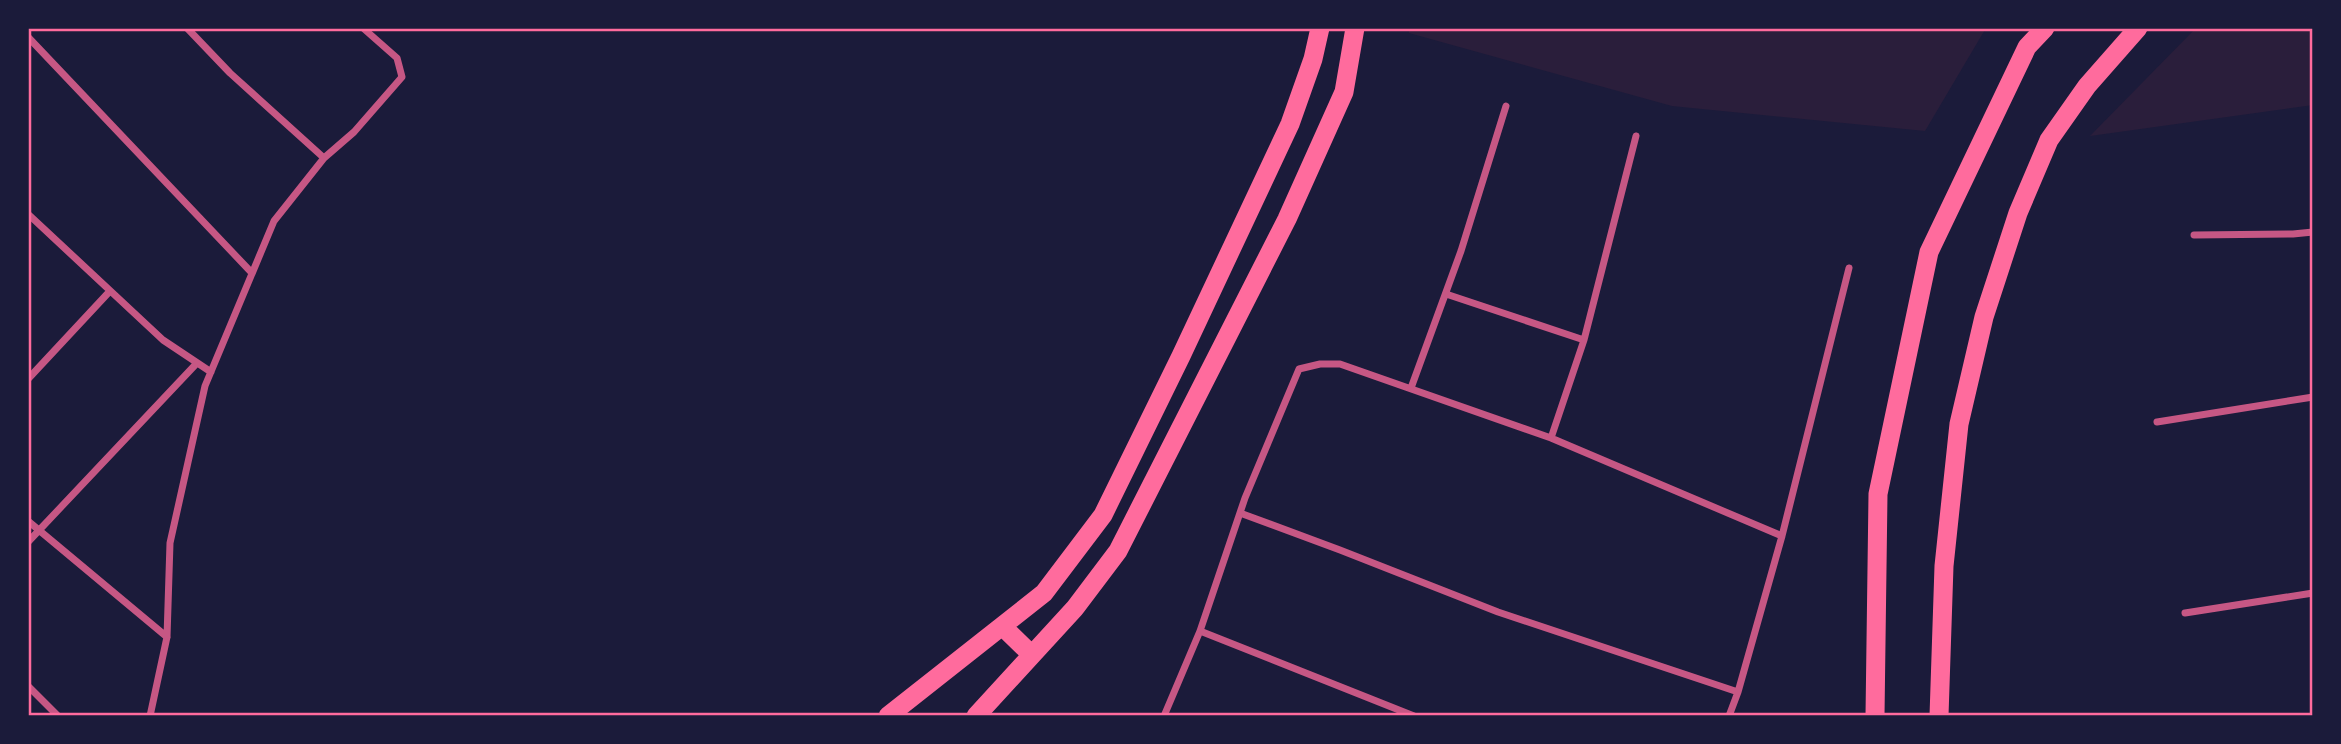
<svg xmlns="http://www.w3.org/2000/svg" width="2341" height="744" font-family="'Fira Sans Condensed',sans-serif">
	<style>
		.green { fill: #2a1e3b }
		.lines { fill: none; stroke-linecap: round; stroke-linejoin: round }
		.minor { stroke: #c65784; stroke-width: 7 }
		.trunk { stroke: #ff6b9d; stroke-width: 19 }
		.neatline { fill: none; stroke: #ff6b9d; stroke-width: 2.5 }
	</style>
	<rect width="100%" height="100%" fill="#1b1b3a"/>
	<path class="green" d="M1409,28H1986L1925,131L1672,106L1409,33Z
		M2196,28H2313V105L2090,136Z"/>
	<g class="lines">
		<path class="minor" d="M187,28L230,73L324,158
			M28,37L252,273
			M28,214L163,340L211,372
			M2194,235L2293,234L2313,232
			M1446,294L1584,340
			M28,379L110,291
			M1411,388L1461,251L1506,106
			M2157,422L2313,397
			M1551,438L1584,340L1636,136
			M1240,513L1340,550L1498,612L1738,692
			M28,521L167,637
			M28,542L197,363
			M2185,613L2313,593
			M1200,631L1414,716
			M28,686L58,716
			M150,716L167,637L170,543L205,386L274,221L324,158L354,132L402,77L397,58L363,28
			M1164,716L1200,631L1245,498L1299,369L1320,364H1340L1551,438L1782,536
			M1729,716L1738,692L1782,536L1849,268"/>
		<path class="trunk" d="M1002,626L1031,654
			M888,716L1044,593L1103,515L1181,356L1290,124L1313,59L1320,28
			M976,716L1075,608L1118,551L1287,219L1344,92L1355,28
			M1875,716L1878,494L1929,252L2027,47L2045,28
			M1939,716L1944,566L1959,424L1984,317L2018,213L2049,140L2087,86L2138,28"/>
	</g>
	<rect width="2341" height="744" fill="none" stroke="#1b1b3a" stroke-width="60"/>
	<rect x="30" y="30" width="2281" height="684" class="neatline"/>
</svg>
